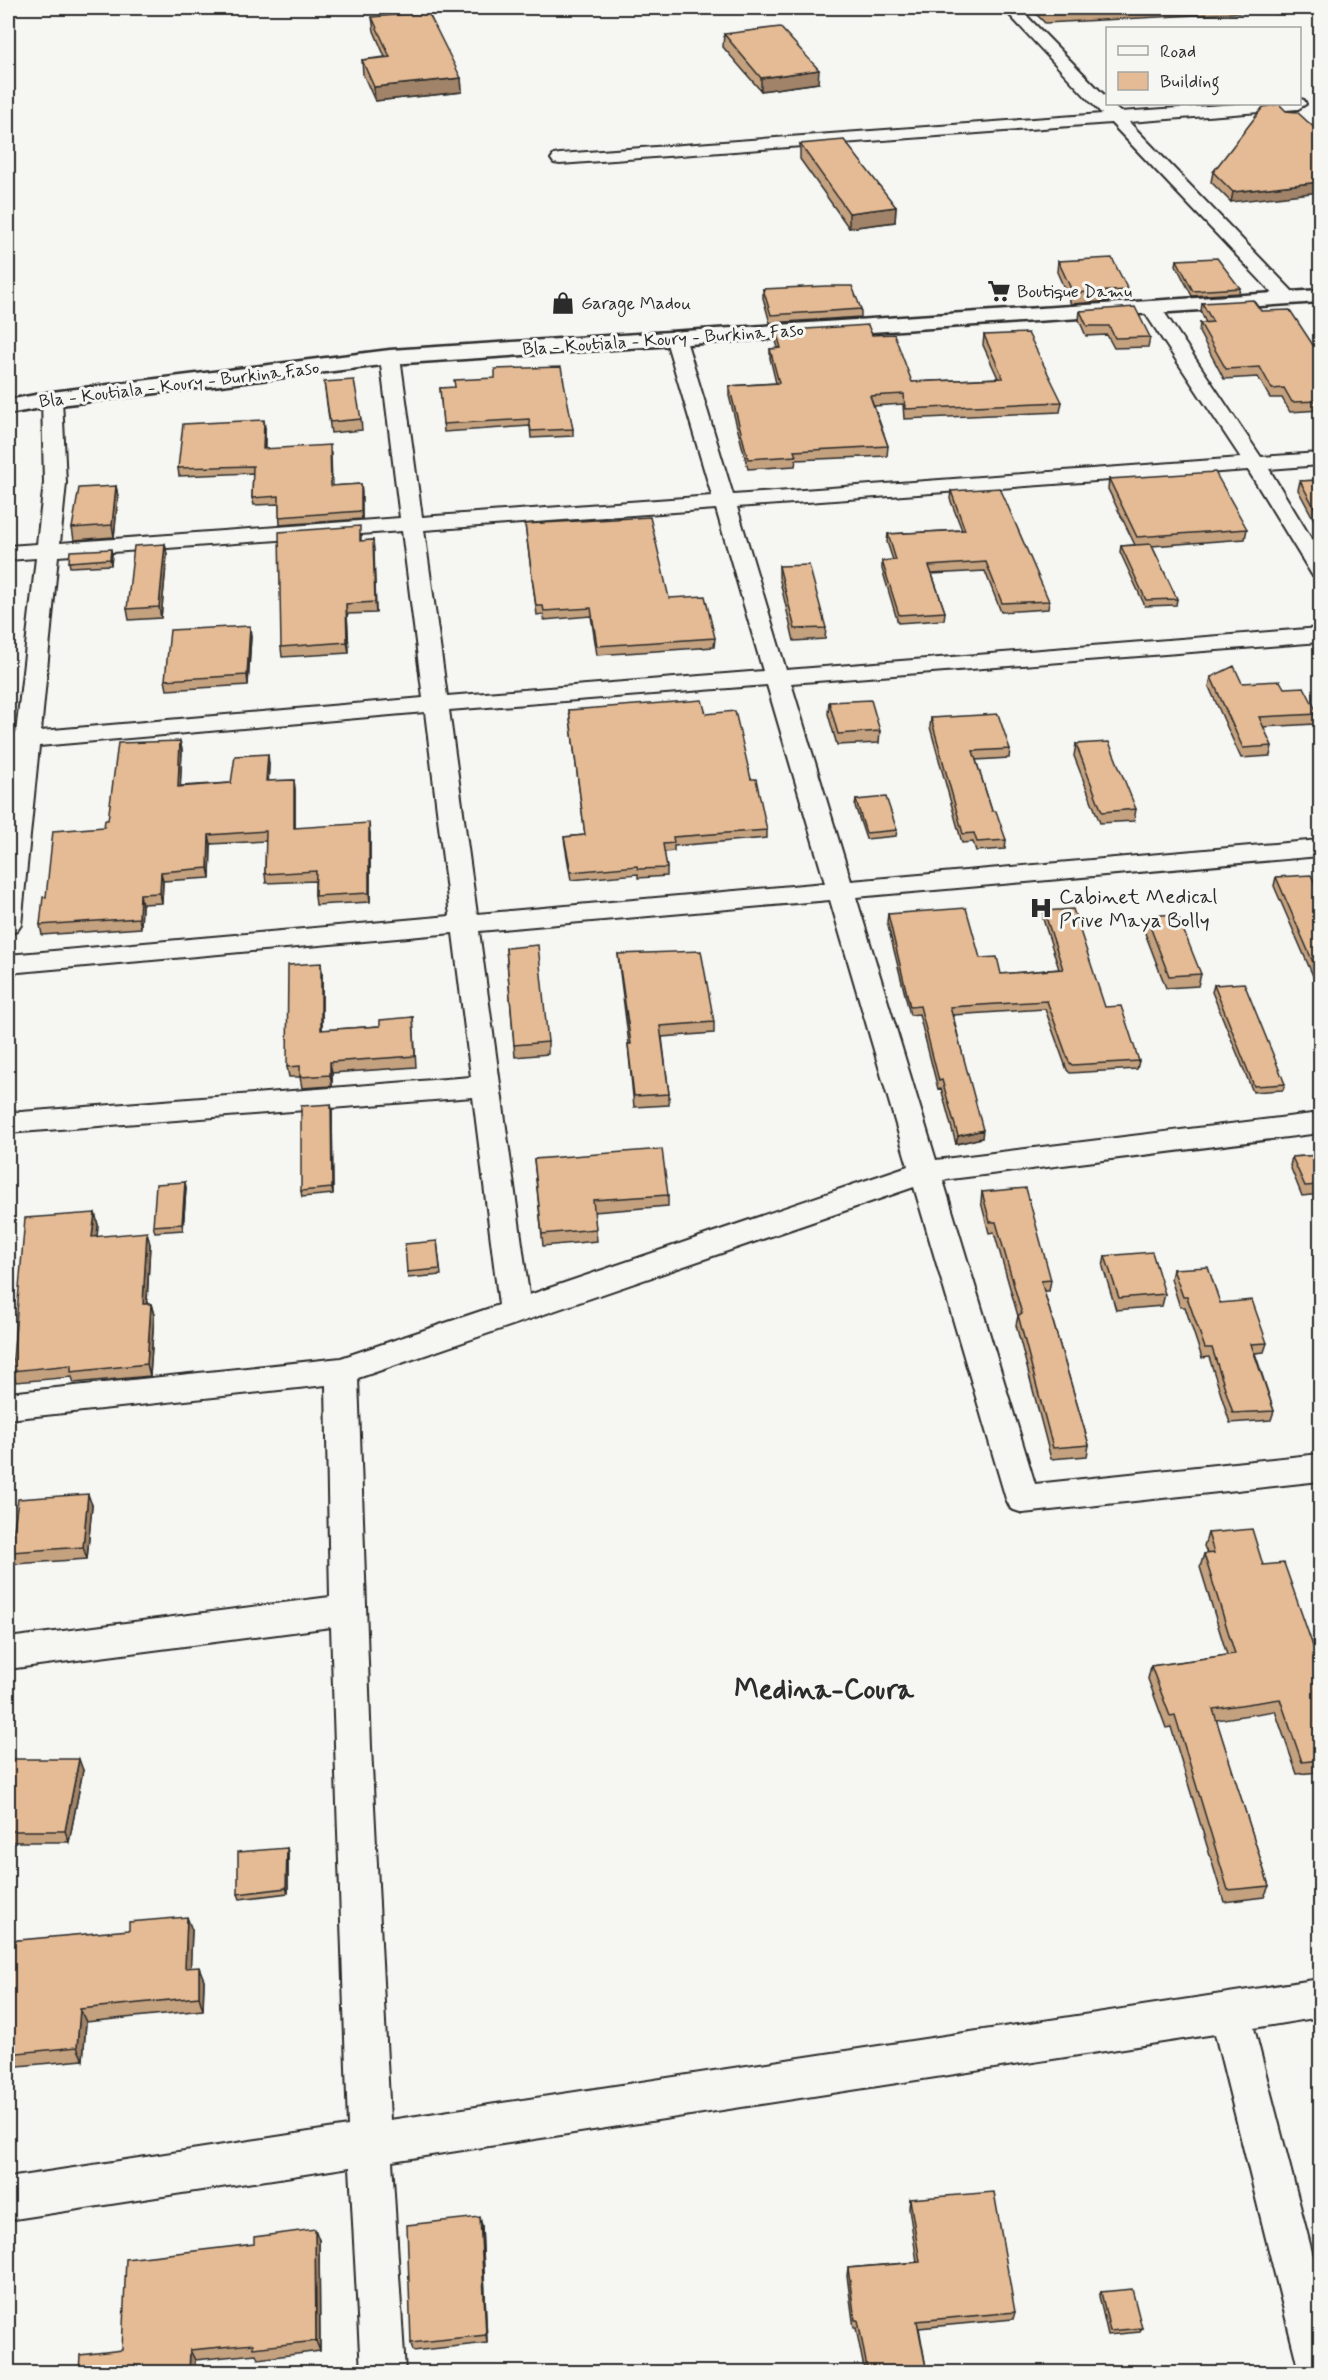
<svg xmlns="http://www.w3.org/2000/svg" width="1328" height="2380" font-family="Mynerve,sans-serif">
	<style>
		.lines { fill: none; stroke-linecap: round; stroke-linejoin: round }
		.street-casing { stroke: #2b2b2b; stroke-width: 4 }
		.primary-casing { stroke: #2b2b2b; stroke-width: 5 }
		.street { fill: #f6f6f2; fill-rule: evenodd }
		.primary { fill: #f6f6f2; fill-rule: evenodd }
		.wall { fill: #c4a17f; stroke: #2b2b2b; stroke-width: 1.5 }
		.shaded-wall { fill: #a08368; stroke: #2b2b2b; stroke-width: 1.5 }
		.building { fill: #e4bb94; stroke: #2b2b2b; stroke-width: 1.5 }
		.labels { text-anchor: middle; stroke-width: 6; stroke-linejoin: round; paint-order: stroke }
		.far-poi-label { font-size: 18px; fill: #2b2b2b; stroke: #f6f6f2; text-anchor: start }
		.far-street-label { font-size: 18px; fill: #2b2b2b; stroke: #f6f6f2 }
		.poi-label { font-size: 21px; fill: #2b2b2b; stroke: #f6f6f2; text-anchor: start }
		.near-quarter-label { font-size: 28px; font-weight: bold; fill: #2b2b2b; stroke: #f6f6f2 }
	</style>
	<rect width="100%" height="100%" fill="#f6f6f2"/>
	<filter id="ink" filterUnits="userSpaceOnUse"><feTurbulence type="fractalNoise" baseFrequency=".0167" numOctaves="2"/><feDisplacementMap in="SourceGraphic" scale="12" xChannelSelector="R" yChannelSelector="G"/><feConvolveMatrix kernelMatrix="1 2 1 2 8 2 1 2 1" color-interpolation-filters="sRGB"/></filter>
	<g filter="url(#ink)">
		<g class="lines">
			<g class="street-casing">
				<path id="street" d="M1003,8H1019L1108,99V104H1111L1120,112L1237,104H1300V99L1304,100L1306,104L1298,109L1129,122L1295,294L1298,298L1295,302H1281L1111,123L560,164L554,163L551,159L554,155L560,154L1102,114Z
					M1151,301L1158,303L1261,457L1320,453V465L1269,469L1320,553V577L1312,575L1309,570L1248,470L737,507L786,670L1320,628V642L791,683L851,881L1320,840V856L856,897L936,1160L1320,1113V1133L943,1180L1035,1484L1320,1454V1481L1023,1513L1011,1509L1006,1499L914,1187L358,1378L371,1747L390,2120L1320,1979V2017L1254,2028L1320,2283V2372H1300L1298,2367L1215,2034L392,2161L405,2372H361L350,2167L8,2220V2178L348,2126L331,1627L8,1669V1638L330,1597L326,1385L8,1419V1393L341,1358L499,1305L473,1097L8,1133V1113L471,1077L453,933L8,973V955L450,916L425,712L39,746L21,925L17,931L8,934V811L15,748H8V734L16,733L36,558L8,560V546L37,544L44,483L42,399L45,395H59L62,399L66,483L60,543L400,518L380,357L383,353H397L400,357L422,517L712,496L665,337L668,333H682L685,337L733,495L1241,458L1141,307L1144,303ZM716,509L763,671L447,696L424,530ZM402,531L423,698L41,731L58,556ZM767,685L825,883L477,914L449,710ZM830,900L908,1166L529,1295L479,931Z"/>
			</g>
			<g class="primary-casing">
				<path id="primary" d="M1320,290V302L390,364L52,406L8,414V400L52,392L390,350Z"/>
			</g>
			<use href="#street" class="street"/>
			<use href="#primary" class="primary"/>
		</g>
		<path class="wall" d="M1030,8H1320V12L1275,14L1273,11L1045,23Z
			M372,17L461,78L462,92L375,101L363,74L362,60L385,57L374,31Z
			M724,34L818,83L761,91L723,47Z
			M1286,111L1231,202L1211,182L1213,172Z
			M800,144L896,207L895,222L849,228L800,159Z
			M1177,260L1240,288L1239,293L1192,296L1176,265Z
			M1058,261L1128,290L1126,300L1071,304L1057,272Z
			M763,289L861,309V317L770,323L763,298Z
			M1202,303L1261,311L1313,345L1320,346V410L1290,412L1282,398H1270L1258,377L1224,379L1199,332L1200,323H1206L1201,312Z
			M1080,311L1150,337L1148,347L1114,348L1107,335L1086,336L1079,320Z
			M776,331L872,335L912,382L998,378L983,345L984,335L1062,402L1060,412L904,419L903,404L874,406L888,446L887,456L796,460L795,466L748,469L729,396V386L776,383L770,358V349L778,348L776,341Z
			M324,382L361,419L362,430L331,433Z
			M440,388L573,429V436L531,438L530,426L444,432Z
			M265,428V449L331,453L332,486L361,484L362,519L280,525L279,504L254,505L252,498L253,473L179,476L178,468Z
			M8,460H11L12,467V506H8Z
			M1109,479L1247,529L1245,539L1152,546L1177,599L1176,605L1145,606L1120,552L1121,546L1135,545L1108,489Z
			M1320,480V531L1298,490L1300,481Z
			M116,486L118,497L114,537L74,540L72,528Z
			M951,491L1049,601L1048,609L1001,612L985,571L932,574L945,612L944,620L898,623L882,569V561L893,560L887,542L888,534L962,530L950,499Z
			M525,524L669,598L715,638L714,647L597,655L591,616L544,620L543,614L537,615Z
			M361,536V541L373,540L376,613L347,614L349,653L282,657L281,647Z
			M165,544L167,555L161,618L129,620L127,609Z
			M112,554L111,565L70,567L69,562Z
			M779,566L826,628L825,639L794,641L779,577Z
			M251,636L248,685L167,690L165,680Z
			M1211,677L1242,683L1284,688L1318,714L1315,724L1263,727L1272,746L1270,756L1241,758L1209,687Z
			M829,702L880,731L879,743L837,745L828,714Z
			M569,710L706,714L751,779L767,830V838L674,846V851L664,852L667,868V876L638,878V874L571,880L565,845L564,837L585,835Z
			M931,718L1010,749L1009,758L976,760L992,811L1006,840L1005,849L976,851L973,842L962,843L930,727Z
			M180,741L182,750L180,786L231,783L269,764L268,781L294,780L295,790V828L370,833V902L316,905L315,896V881L266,883L265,874L266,841L211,844L210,878L163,881L162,903L142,904L141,928L42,935L40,925L46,897L104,827L108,820Z
			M1076,744L1136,809L1134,821L1100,823L1074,756Z
			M856,800L897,830L896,836L866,839L855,806Z
			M1276,877L1320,894V985H1317L1274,886Z
			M1044,911L1139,1061L1137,1069L1070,1073L1067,1070L1045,1009L953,1015L982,1138L956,1144L941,1088L938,1089L919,1014L910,1015L887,922L888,914L980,958L1001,974L1059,969L1043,919Z
			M1146,916L1201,974L1198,986L1166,988L1143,928Z
			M506,948L548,1042V1054L515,1057Z
			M618,954L714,1022V1033L662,1037L669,1094V1105L634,1107L629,1055L628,1044H629L619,965Z
			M322,973V1030L380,1026L413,1017L416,1067L332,1073V1086L302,1088L300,1077H289L287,1067Z
			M1214,985L1285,1084L1283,1090L1253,1092L1212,992Z
			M331,1104L332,1110L333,1194L302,1197L301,1191Z
			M1320,1155V1194L1302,1196L1290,1166L1292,1157Z
			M534,1159L668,1195V1206L594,1212L597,1241L543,1246Z
			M185,1182L186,1188L183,1230L155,1232L153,1226Z
			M982,1192L1051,1280L1049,1291H1044L1089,1445L1087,1456L1051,1459L1016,1325L1018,1316L994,1232L989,1233L981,1202Z
			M95,1213L98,1225L97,1237L150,1244L147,1304H151L154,1315L150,1376L74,1383L72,1377L16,1382L12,1371Z
			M437,1241L441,1275L408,1278L407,1272Z
			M1105,1256L1165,1294L1162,1306L1116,1310L1103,1267Z
			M1173,1269L1220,1303L1267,1343L1264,1352L1255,1353L1274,1411L1271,1420L1230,1423L1209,1357L1202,1358L1185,1307H1180L1171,1279Z
			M92,1505L87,1559L15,1564L11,1552Z
			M1208,1533L1263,1565L1314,1649L1320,1655V1772L1297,1774L1275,1711L1216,1720L1269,1886L1264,1897L1224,1902L1171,1727L1166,1728L1148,1679L1151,1666L1227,1655L1200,1567L1204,1554L1207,1553L1204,1546Z
			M8,1759L83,1770L69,1842H8Z
			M287,1848L288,1853V1893L240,1899L238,1894Z
			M192,1930L190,1968L204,1980L203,2010L86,2022L83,2060L8,2067V1941Z
			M910,2199L1015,2312L1013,2319L919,2328L927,2373H865L856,2328H854L847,2276L848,2268L917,2262L909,2208Z
			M482,2226L487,2343L413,2351L411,2343Z
			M319,2240L320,2351L258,2359L256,2354L195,2360V2373H79L122,2350Z
			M1101,2292L1142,2328L1140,2332L1108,2335L1099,2296Z"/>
		<path class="shaded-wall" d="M819,70L818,83L761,91V78Z
			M461,78L462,92L375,101L374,87Z
			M1320,182V192L1231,202L1233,192Z
			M896,207L895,222L849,228V213Z
			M264,420L265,428L264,457L263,449Z
			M11,460L12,467V506L10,499Z
			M361,484L362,492V519L361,511Z
			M116,486L118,497L114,537L112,525Z
			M373,540L374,550L376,613L375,602Z
			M165,544L167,555L161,618L159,607Z
			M111,549L112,554L111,565L110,559Z
			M346,604L347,614L349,653L347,642Z
			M250,626L251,636L248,685L247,675Z
			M180,741L182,750L180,796L178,787Z
			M268,754L269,764L268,791L266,781Z
			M294,780L295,790V838L294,828Z
			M369,823L370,833V902L369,893Z
			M209,835L211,844L210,878L208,868Z
			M161,872L163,881L162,903L160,893Z
			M140,894L142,904L141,928L139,918Z
			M321,963L322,973V1041L321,1030Z
			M330,1062L332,1073V1086L330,1075Z
			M331,1104L332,1110L333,1194L332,1188Z
			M983,1130L982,1138L956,1144L958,1136Z
			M185,1182L186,1188L183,1230L182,1224Z
			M95,1213L98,1225L96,1249L92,1237Z
			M147,1232L150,1244L146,1316L143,1304Z
			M151,1304L154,1315L150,1376L147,1364Z
			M88,1494L92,1505L87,1559L83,1547Z
			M79,1759L83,1770L69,1842L65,1831Z
			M287,1848L288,1853V1893L286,1888Z
			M187,1917L192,1930L190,1981L185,1968Z
			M199,1967L204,1980L203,2010L199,1997Z
			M80,2009L86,2022L83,2060L77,2047Z
			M480,2217L482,2226L487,2343L486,2335Z
			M315,2229L319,2240L320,2351L316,2341Z
			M190,2350L195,2360V2373H189Z"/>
		<path class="building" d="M1043,8H1106L1046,11Z
			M428,12L461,78L374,87L362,60L390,57L372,17Z
			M780,27L819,70L761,78L724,34Z
			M1279,104L1286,111L1297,112L1320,133V182L1233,192L1213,172L1263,107Z
			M844,140L896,207L849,213L800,144Z
			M1112,258L1128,290L1073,293L1058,261Z
			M1217,258L1240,288L1193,291L1177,260Z
			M826,286H852L861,309L771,315L763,289Z
			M1253,300L1261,311L1290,310L1313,345L1320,346V393H1319L1320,396V401L1292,402L1284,388L1272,389L1260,367L1226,369L1200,323L1213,322L1202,303Z
			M1135,307L1150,337L1115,338L1109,326H1087L1080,311Z
			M868,325L872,335L894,334L912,382L1003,378L984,335L1028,333L1062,402L905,409L904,394L870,396L888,446L794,451L796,456L748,459L729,386L779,383L770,349L781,348L776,331Z
			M561,367L573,429L531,431L529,419L443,424L440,388L455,387L454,380L495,378V369Z
			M354,380L361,419L330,422L324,382Z
			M264,420L263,449L330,445L331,486L361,484V511L279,517V496L252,498L253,466L178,468L183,424Z
			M8,460H11L10,499H8Z
			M1215,472L1247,529L1137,537L1109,479Z
			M1320,480V518L1300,481Z
			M116,486L112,525L72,528L79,488Z
			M1000,488L1049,601L1002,603L986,562L929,566L945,612L899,615L882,561L896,560L888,534L965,530L951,491Z
			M650,517L669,598L705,596L715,638L597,646L591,608L544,611L543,606H536L525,524Z
			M360,526V541L373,540L375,602L346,604L347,642L281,647L279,532Z
			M165,544L159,607L127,609L134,546Z
			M1151,544L1177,599L1146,600L1121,546Z
			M111,549L110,559L69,562L70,551Z
			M809,565L826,628L795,629L779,566Z
			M250,626L247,675L165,680L170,630Z
			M1234,666L1242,683L1280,681L1284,688L1304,687L1318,714L1259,717L1272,746L1243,748L1211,677Z
			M702,700L706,714L735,711L751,779H756L767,830L673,837L674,843L663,844L667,868L638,869L637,866L571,872L564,837L585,835L569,710Z
			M871,700L880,731L838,734L829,702Z
			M998,714L1010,749L973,751L992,811H996L1006,840L977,842L974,833L963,834L931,718Z
			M180,741L178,787L231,783L235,756L268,754L266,781L294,780V828L369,823V893L315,896L316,871L265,874L266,831L209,835L208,868L161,872L160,893L140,894L139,918L40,925L43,897H46L53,831L104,827L105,820H108L118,743Z
			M1109,742L1136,809L1102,812L1076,744Z
			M886,797L897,830L866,833L856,800Z
			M1311,875L1320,894V976H1319L1276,877Z
			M966,908L980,958L997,957L1001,974L1063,969L1044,911L1073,909L1105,1007L1121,1006L1139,1061L1072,1065L1069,1062L1047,1001L950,1007L983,1130L958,1136L942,1080L939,1081L920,1006L910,1007L888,914Z
			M1177,914L1201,974L1169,976L1146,916Z
			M538,945L548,1042L514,1045L506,948Z
			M701,951L714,1022L660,1026L669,1094L634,1096L628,1044H631L618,954Z
			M321,963V1030L380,1026V1020L413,1017L415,1056L330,1062V1075L300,1077V1066L287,1067L288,965Z
			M1244,983L1285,1084L1254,1086L1214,985Z
			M331,1104L332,1188L301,1191V1106Z
			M662,1149L668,1195L593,1200L596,1229L542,1234L534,1159Z
			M1320,1155V1185L1305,1186L1292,1157Z
			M185,1182L182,1224L153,1226L156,1184Z
			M1026,1188L1051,1280L1041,1281L1089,1445L1053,1448L1018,1315L1022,1314L996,1222H990L982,1192Z
			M95,1213L92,1237L147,1232L143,1304H151L147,1364L71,1372V1365L12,1371L25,1218Z
			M437,1241L440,1269L407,1272L405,1244Z
			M1152,1252L1165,1294L1119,1298L1105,1256Z
			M1208,1267L1220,1303L1252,1300L1267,1343L1251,1344L1274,1411L1233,1413L1212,1348H1205L1187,1297H1183L1173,1269Z
			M88,1494L83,1547L11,1552L18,1499Z
			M1252,1529L1263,1565L1284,1563L1314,1649L1318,1648L1320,1655V1760L1302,1762L1280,1699L1213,1709L1269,1886L1228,1890L1175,1715L1170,1716L1151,1666L1235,1654L1204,1554L1214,1553L1208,1533Z
			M8,1759H79L65,1831H8Z
			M287,1848L286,1888L238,1894V1852Z
			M187,1917L185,1968L199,1967V1997L80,2009L77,2047L8,2054V1941L129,1930V1922Z
			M994,2192L1015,2312L917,2321L927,2373H868L858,2320H855L848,2268L920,2262L910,2199Z
			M480,2217L486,2335L411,2343L407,2225Z
			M315,2229L316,2341L253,2348V2344L190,2350L189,2373H79L80,2355L122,2350L126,2259L254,2244V2237Z
			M1132,2289L1142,2328L1110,2331L1101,2292Z"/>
	</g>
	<defs>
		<g id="supermarket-bare" transform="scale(1.8)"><path d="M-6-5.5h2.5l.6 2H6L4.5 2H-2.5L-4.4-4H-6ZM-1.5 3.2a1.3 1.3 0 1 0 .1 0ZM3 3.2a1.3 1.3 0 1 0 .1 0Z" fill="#2b2b2b" stroke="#f6f6f2" stroke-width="2.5" paint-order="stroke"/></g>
		<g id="shop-bare" transform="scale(1.8)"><path d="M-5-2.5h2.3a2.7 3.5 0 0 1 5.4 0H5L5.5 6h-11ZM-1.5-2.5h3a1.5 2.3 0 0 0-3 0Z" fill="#2b2b2b" stroke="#f6f6f2" stroke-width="2.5" paint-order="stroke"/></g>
		<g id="hospital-bare" transform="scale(1.8)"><path d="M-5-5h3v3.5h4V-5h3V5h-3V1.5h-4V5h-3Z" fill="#2b2b2b" stroke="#f6f6f2" stroke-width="2.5" paint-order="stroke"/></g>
	</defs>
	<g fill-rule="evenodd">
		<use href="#supermarket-bare" x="999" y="291"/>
		<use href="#shop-bare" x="563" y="303"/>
		<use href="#hospital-bare" x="1041" y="908"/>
	</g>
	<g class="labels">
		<g class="far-poi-label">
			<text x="1017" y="297">Boutique Damu</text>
			<text x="581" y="309">Garage Madou</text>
		</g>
		<g class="far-street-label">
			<text transform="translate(663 339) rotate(-4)" y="6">Bla - Koutiala - Koury - Burkina Faso</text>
			<text transform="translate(179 384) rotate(-7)" y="6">Bla - Koutiala - Koury - Burkina Faso</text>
		</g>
		<g class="poi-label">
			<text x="1059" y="903">Cabinet Medical<tspan x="1059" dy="24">Prive Maya Bolly</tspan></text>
		</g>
		<g class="near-quarter-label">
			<text x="824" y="1698">Medina-Coura</text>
		</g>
	</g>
	<rect width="1328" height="2380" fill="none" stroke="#f6f6f2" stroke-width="30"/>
	<rect x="15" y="15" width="1298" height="2350" fill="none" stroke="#2b2b2b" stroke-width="2" filter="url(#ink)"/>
	<rect x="1106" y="27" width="195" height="78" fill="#f6f6f2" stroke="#a5a5a2" stroke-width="1.5"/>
	<rect x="1118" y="46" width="30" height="9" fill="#f6f6f2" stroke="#a5a5a2" stroke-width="1.5"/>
	<text x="1160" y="57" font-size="18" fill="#2b2b2b">Road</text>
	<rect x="1118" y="72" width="30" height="18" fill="#e4bb94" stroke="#a5a5a2" stroke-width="1.5"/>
	<text x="1160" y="87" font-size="18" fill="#2b2b2b">Building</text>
</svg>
